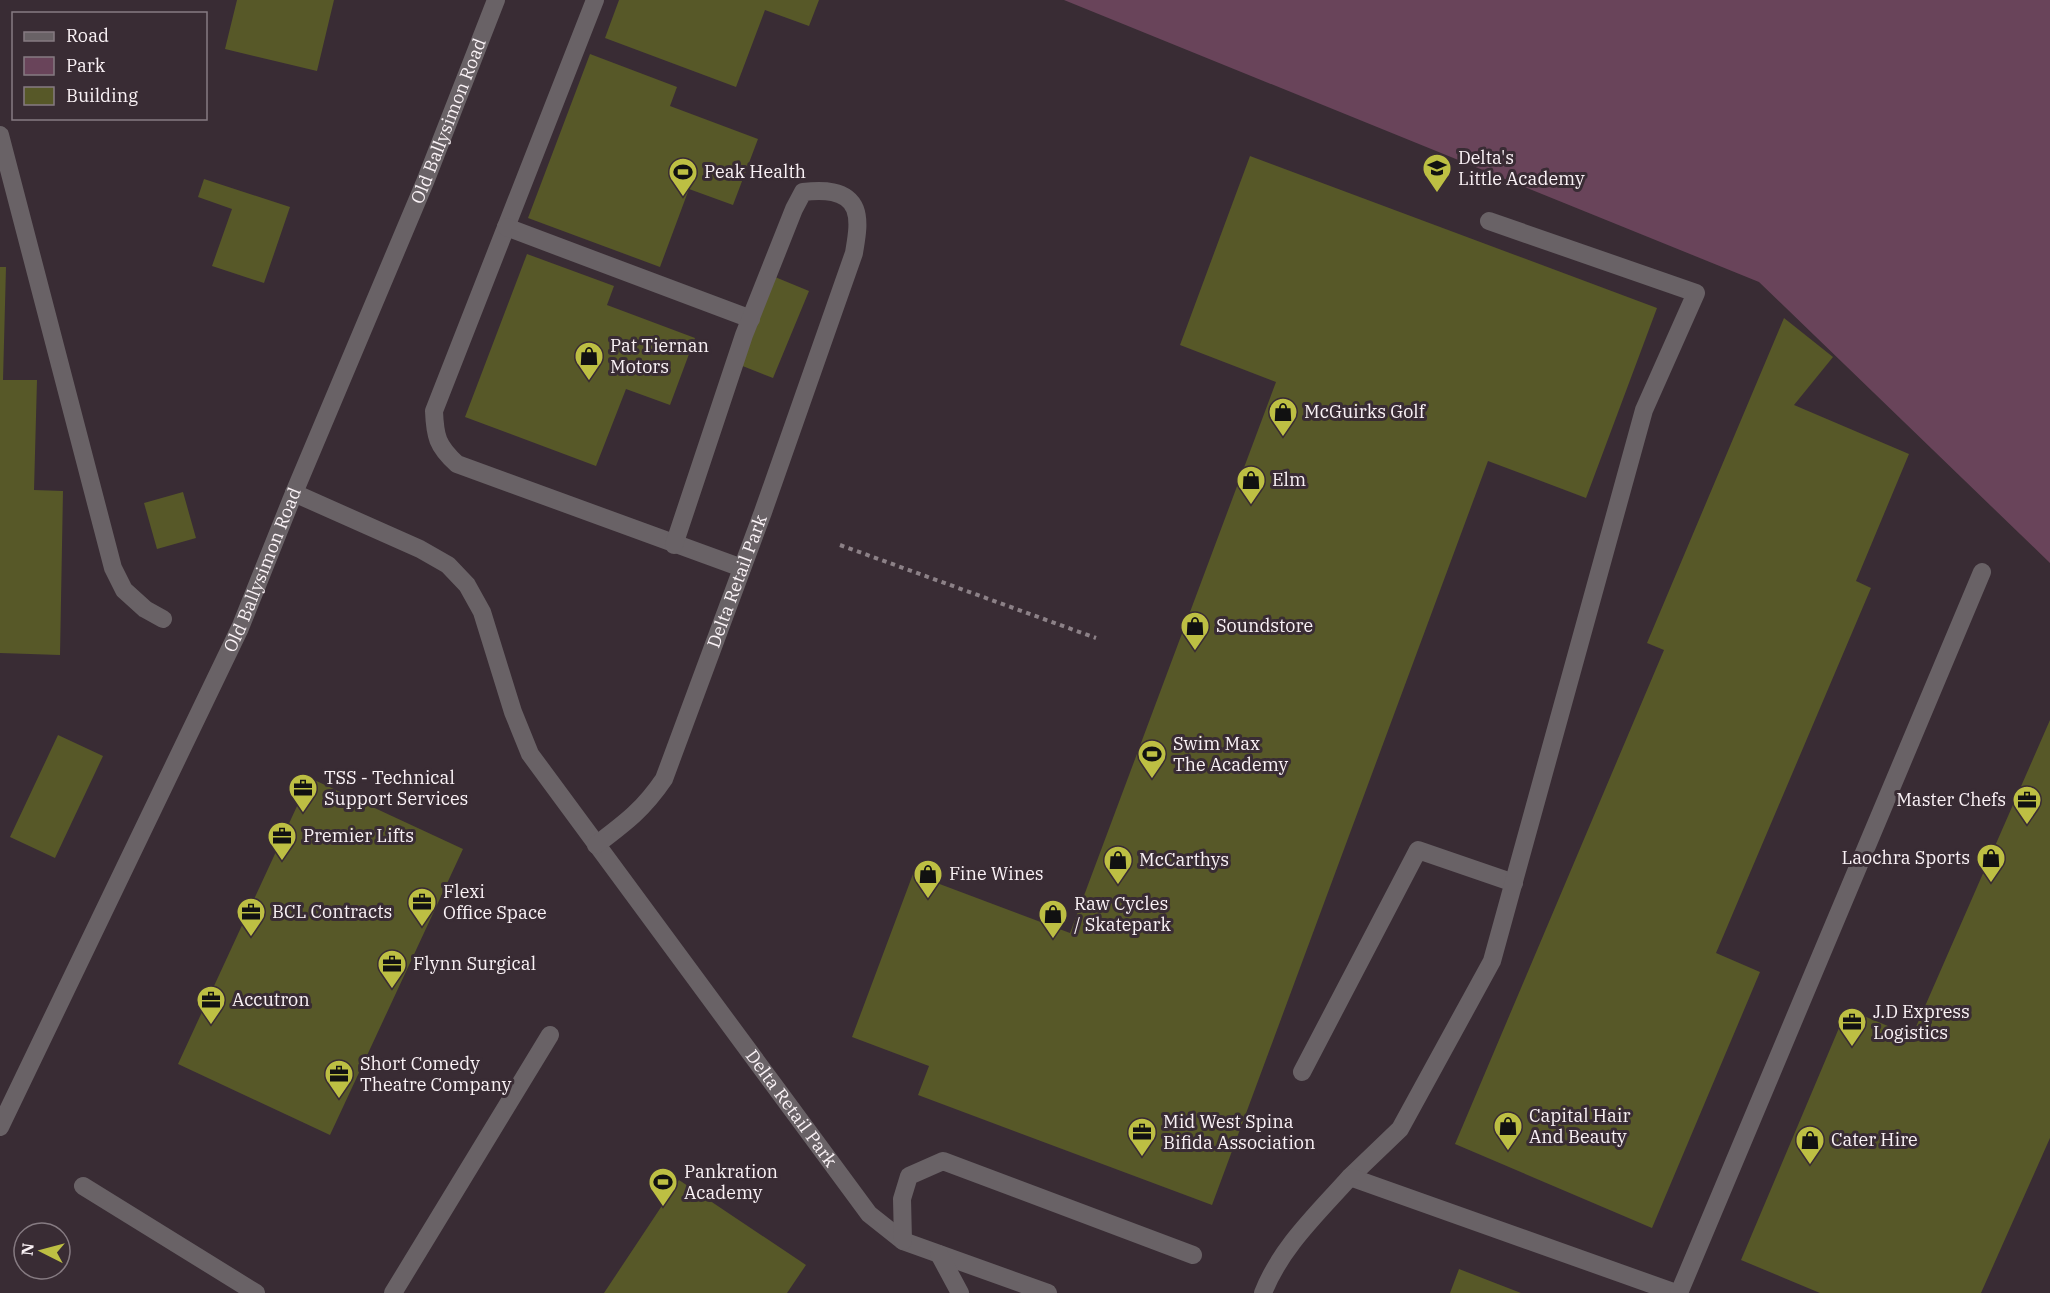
<svg xmlns="http://www.w3.org/2000/svg" width="2050" height="1293" font-family="'IBM Plex Serif',serif">
	<style>
		.green { fill: #69445a }
		.building { fill: #575828 }
		.lines { fill: none; stroke-linecap: round; stroke-linejoin: round }
		.path { stroke: #8c8187; stroke-width: 4; stroke-dasharray: 4.5 4.5; stroke-linecap: butt }
		.minor { stroke: #696266; stroke-width: 18 }
		.labels { text-anchor: middle; stroke-width: 6; stroke-linejoin: round; paint-order: stroke }
		.street-label { font-size: 18px; fill: #faf2f6; stroke: #392c34 }
		.poi-label { font-size: 18px; fill: #faf2f6; stroke: #392c34; text-anchor: start }
	</style>
	<rect width="100%" height="100%" fill="#392c34"/>
	<path class="green" d="M1064,0H2050V563L1759,282Z"/>
	<path class="building" d="M237,0H334L317,71L225,49Z
		M619,0H819L809,26L765,10L736,87L605,38Z
		M590,54L677,87L670,106L758,139L733,205L689,189L660,267L528,218Z
		M1250,156L1657,308L1586,498L1488,461L1212,1205L918,1095L929,1066L852,1037L913,874L1070,933L1276,382L1180,345Z
		M204,179L290,207L264,283L212,266L232,209L198,197Z
		M527,254L614,286L607,305L695,338L670,405L626,389L596,466L465,417Z
		M0,267H6L3,380H37L34,490L63,491L60,655L0,653Z
		M775,277L809,291L773,378L740,365Z
		M1784,318L1833,357L1794,405L1909,454L1856,581L1871,588L1716,953L1760,972L1652,1228L1455,1144L1664,650L1647,643Z
		M183,492L196,538L157,549L144,503Z
		M2050,720V1138L1981,1293H1820L1741,1260L1847,1009L1912,1036Z
		M58,735L103,756L55,858L10,837Z
		M310,778L463,849L330,1135L178,1064Z
		M679,1180L806,1265L787,1293H604Z
		M1459,1269L1521,1293H1450Z"/>
	<g class="lines">
		<path class="path" d="M840,545L1096,638"/>
		<g class="minor">
			<path d="M595,0L434,411C435,436 437,446 457,464L742,568"/>
			<path d="M0,135L113,568L124,590L145,609L163,619"/>
			<path d="M506,227L751,319"/>
			<path id="s1" d="M294,493L420,549L448,565L467,585L482,612L513,712L530,754L869,1214L903,1241L1048,1293"/>
			<path id="s2" d="M596,845C625,823 643,810 664,779L763,512L854,253C856,240 860,222 855,209C847,189 821,190 803,192L794,209L744,335L674,545"/>
			<path d="M1302,1072L1418,850L1514,883"/>
			<path id="s3" d="M0,1127L240,628L294,493L425,182L496,0"/>
			<path d="M1350,1177L1400,1129L1492,961L1644,410L1696,293L1489,221"/>
			<path d="M83,1186L256,1293"/>
			<path d="M903,1241L902,1199L909,1176L943,1161L1193,1255"/>
			<path d="M939,1254L960,1293"/>
			<path d="M393,1293L550,1035"/>
			<path d="M1263,1293C1281,1247 1318,1213 1350,1177L1676,1293"/>
			<path d="M1679,1293L1982,572"/>
		</g>
	</g>
	<defs>
		<g id="school-pin" transform="scale(1.5)"><path d="M0 17L-7.5 6A9.5 9.5 0 1 1 7.5 6Z" fill="#bdbf43" stroke="#392c34"/><path d="M0-5L7-2L0 1L-7-2ZM-4 1L0 2.5L4 1V4Q0 6-4 4Z" fill="#111"/></g>
		<g id="stadium-pin" transform="scale(1.5)"><path d="M0 17L-7.5 6A9.5 9.5 0 1 1 7.5 6Z" fill="#bdbf43" stroke="#392c34"/><path d="M0-5a6.5 5 0 1 0 0 10a6.5 5 0 1 0 0-10ZM-3.5-1.8h7v3.6h-7Z" fill="#111"/></g>
		<g id="shop-pin" transform="scale(1.5)"><path d="M0 17L-7.5 6A9.5 9.5 0 1 1 7.5 6Z" fill="#bdbf43" stroke="#392c34"/><path d="M-5-2.5h2.3a2.7 3.5 0 0 1 5.4 0H5L5.5 6h-11ZM-1.5-2.5h3a1.5 2.3 0 0 0-3 0Z" fill="#111"/></g>
		<g id="office-pin" transform="scale(1.5)"><path d="M0 17L-7.5 6A9.5 9.5 0 1 1 7.5 6Z" fill="#bdbf43" stroke="#392c34"/><path d="M-6-3h4V-5.5h4V-3h4V5H-6ZM-1-4.5V-3h2v-1.5ZM-6 0V1H6V0Z" fill="#111"/></g>
	</defs>
	<g fill-rule="evenodd">
		<use href="#school-pin" x="1437" y="168"/>
		<use href="#stadium-pin" x="683" y="172"/>
		<use href="#shop-pin" x="589" y="356"/>
		<use href="#shop-pin" x="1283" y="412"/>
		<use href="#shop-pin" x="1251" y="480"/>
		<use href="#shop-pin" x="1195" y="626"/>
		<use href="#stadium-pin" x="1152" y="754"/>
		<use href="#office-pin" x="303" y="788"/>
		<use href="#office-pin" x="2027" y="800"/>
		<use href="#office-pin" x="282" y="836"/>
		<use href="#shop-pin" x="1991" y="858"/>
		<use href="#shop-pin" x="1118" y="860"/>
		<use href="#shop-pin" x="928" y="874"/>
		<use href="#office-pin" x="422" y="902"/>
		<use href="#office-pin" x="251" y="912"/>
		<use href="#shop-pin" x="1053" y="914"/>
		<use href="#office-pin" x="392" y="964"/>
		<use href="#office-pin" x="211" y="1000"/>
		<use href="#office-pin" x="1852" y="1022"/>
		<use href="#office-pin" x="339" y="1074"/>
		<use href="#shop-pin" x="1508" y="1126"/>
		<use href="#office-pin" x="1142" y="1132"/>
		<use href="#shop-pin" x="1810" y="1140"/>
		<use href="#stadium-pin" x="663" y="1182"/>
	</g>
	<g class="labels">
		<g class="street-label">
			<text dy="6" stroke="none"><textPath href="#s3" startOffset="1102">Old Ballysimon Road</textPath></text>
			<text dy="6" stroke="none"><textPath href="#s3" startOffset="616">Old Ballysimon Road</textPath></text>
			<text dy="6" stroke="none"><textPath href="#s2" startOffset="306">Delta Retail Park</textPath></text>
			<text dy="6" stroke="none"><textPath href="#s1" startOffset="819">Delta Retail Park</textPath></text>
		</g>
		<g class="poi-label">
			<text x="1458" y="164">Delta's<tspan x="1458" dy="21">Little Academy</tspan></text>
			<text x="704" y="178">Peak Health</text>
			<text x="610" y="352">Pat Tiernan<tspan x="610" dy="21">Motors</tspan></text>
			<text x="1304" y="418">McGuirks Golf</text>
			<text x="1272" y="486">Elm</text>
			<text x="1216" y="632">Soundstore</text>
			<text x="1173" y="750">Swim Max<tspan x="1173" dy="21">The Academy</tspan></text>
			<text x="324" y="784">TSS - Technical<tspan x="324" dy="21">Support Services</tspan></text>
			<text x="2006" y="806" text-anchor="end">Master Chefs</text>
			<text x="303" y="842">Premier Lifts</text>
			<text x="1970" y="864" text-anchor="end">Laochra Sports</text>
			<text x="1139" y="866">McCarthys</text>
			<text x="949" y="880">Fine Wines</text>
			<text x="443" y="898">Flexi<tspan x="443" dy="21">Office Space</tspan></text>
			<text x="1074" y="910">Raw Cycles<tspan x="1074" dy="21">/ Skatepark</tspan></text>
			<text x="272" y="918">BCL Contracts</text>
			<text x="413" y="970">Flynn Surgical</text>
			<text x="232" y="1006">Accutron</text>
			<text x="1873" y="1018">J.D Express<tspan x="1873" dy="21">Logistics</tspan></text>
			<text x="360" y="1070">Short Comedy<tspan x="360" dy="21">Theatre Company</tspan></text>
			<text x="1529" y="1122">Capital Hair<tspan x="1529" dy="21">And Beauty</tspan></text>
			<text x="1163" y="1128">Mid West Spina<tspan x="1163" dy="21">Bifida Association</tspan></text>
			<text x="1831" y="1146">Cater Hire</text>
			<text x="684" y="1178">Pankration<tspan x="684" dy="21">Academy</tspan></text>
		</g>
	</g>
	<rect x="12" y="12" width="195" height="108" fill="#392c34" stroke="#867b82" stroke-width="1.5"/>
	<rect x="24" y="32" width="30" height="9" fill="#696266" stroke="#867b82" stroke-width="1.5"/>
	<text x="66" y="42" font-size="18" fill="#faf2f6">Road</text>
	<rect x="24" y="57" width="30" height="18" fill="#69445a" stroke="#867b82" stroke-width="1.5"/>
	<text x="66" y="72" font-size="18" fill="#faf2f6">Park</text>
	<rect x="24" y="87" width="30" height="18" fill="#575828" stroke="#867b82" stroke-width="1.5"/>
	<text x="66" y="102" font-size="18" fill="#faf2f6">Building</text>
	<g transform="translate(42 1251) rotate(276)"><circle r="28" fill="#392c34" stroke="#867b82" stroke-width="1.5"/>
	<path d="M0-4.5L10 22L0 15L-10 22Z" fill="#bdbf43"/>
	<text y="-9" font-size="16" font-weight="bold" text-anchor="middle" fill="#faf2f6">N</text>
	</g>
</svg>
